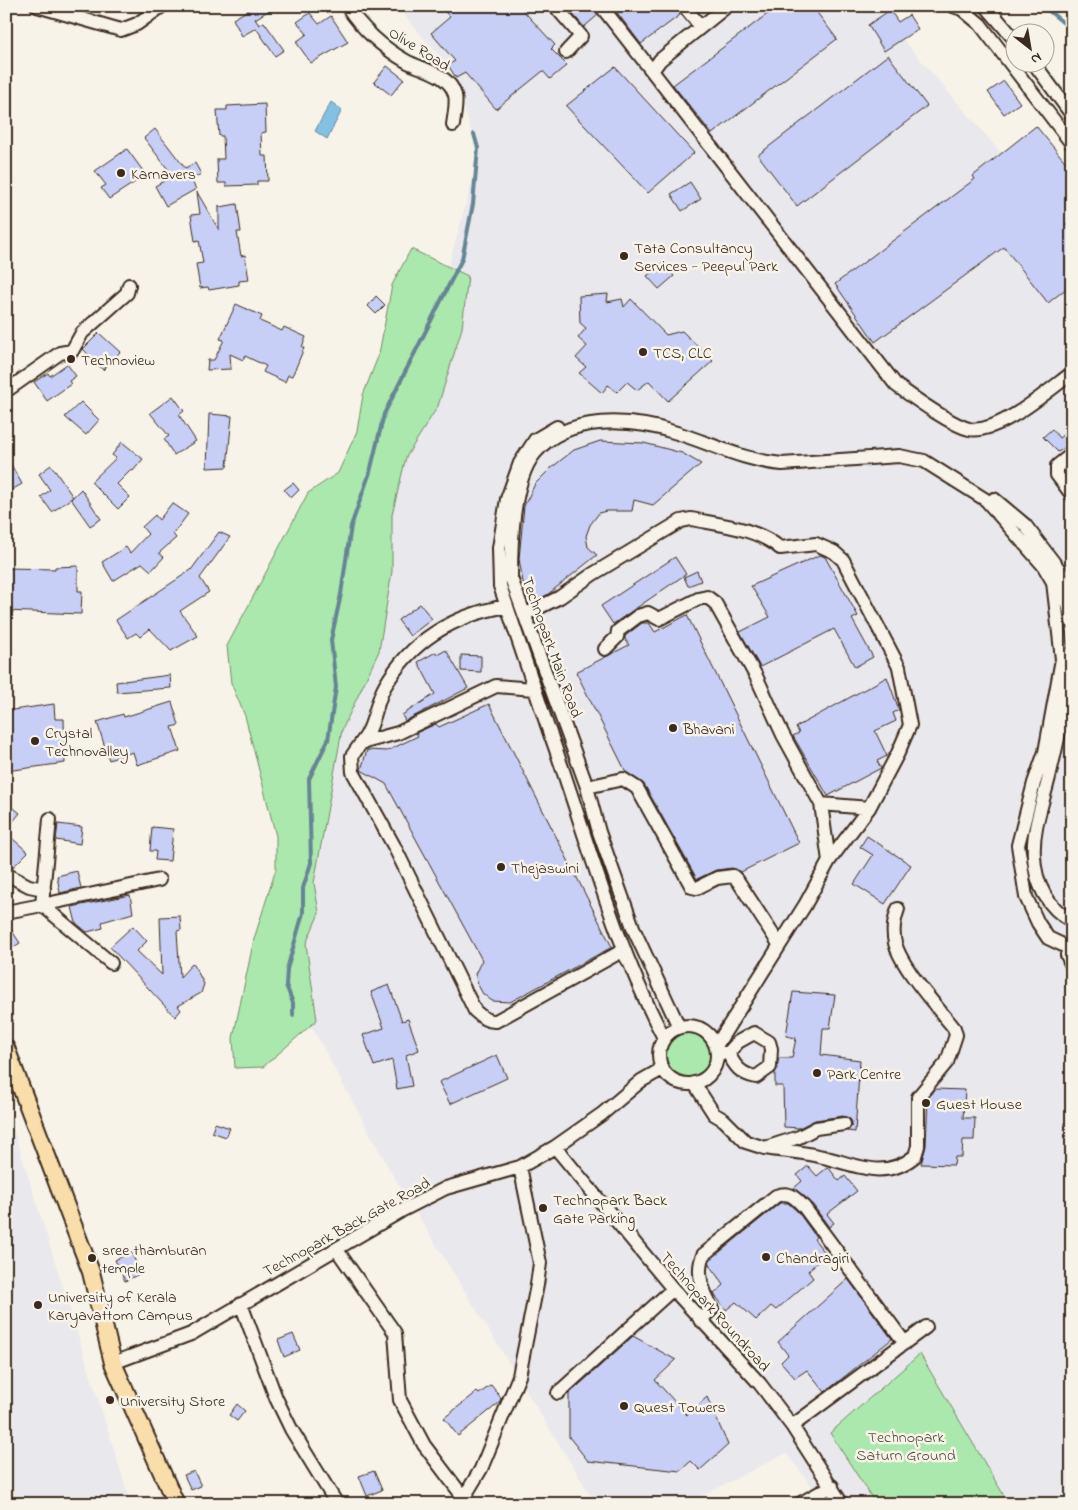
<svg xmlns="http://www.w3.org/2000/svg" width="1078" height="1510" font-family="'Indie Flower',sans-serif">
	<style>
		.built { fill: #e9e8ec }
		.green { fill: #abe8ae; stroke: #738966 }
		.water { fill: #82c1e3; stroke: #668594 }
		.lines { fill: none; stroke-linecap: round; stroke-linejoin: round }
		.stream { stroke: #668594; stroke-width: 4 }
		.building { fill: #c7cff7; stroke: #3b2a1e }
		.minor-casing { stroke: #3b2a1e; stroke-width: 16 }
		.major-casing { stroke: #3b2a1e; stroke-width: 20 }
		.minor { stroke: #f7f3e8; stroke-width: 12 }
		.major { stroke: #f9deab; stroke-width: 16 }
		.poi-dot { fill: #3b2a1e; stroke: #f7f3e8; stroke-width: 2 }
		.labels { text-anchor: middle; stroke-width: 5; stroke-linejoin: round; paint-order: stroke }
		.street-label { font-size: 16px; fill: #3b2a1e; stroke: #f7f3e8 }
		.poi-label { font-size: 16px; fill: #3b2a1e; stroke: #f7f3e8; text-anchor: start }
		.park-label { font-size: 16px; fill: #51503b; stroke: #f7f3e8 }
	</style>
	<rect width="100%" height="100%" fill="#f7f3e8"/>
	<filter id="ink" filterUnits="userSpaceOnUse"><feTurbulence type="fractalNoise" baseFrequency=".02" numOctaves="2"/><feDisplacementMap in="SourceGraphic" scale="10" xChannelSelector="R" yChannelSelector="G"/><feConvolveMatrix kernelMatrix="1 2 1 2 8 2 1 2 1" color-interpolation-filters="sRGB"/></filter>
	<g filter="url(#ink)">
		<path class="built" d="M396,6H874L1033,190L1072,245V1504H826L786,1453L686,1504H596L390,1170L277,963L365,564L479,157L453,72Z
			M6,1106L131,1504H6Z"/>
		<path class="green" d="M411,249L468,276L462,328L438,406L406,457L392,515V571L379,651L342,730L314,883L319,913L306,944L317,1020L263,1067L235,1068L233,1038L254,939L276,869V836L245,716L231,683L227,646L308,493L338,473L357,431L363,395L379,354L392,285Z
			M665 1054a23 23 0 1 1 46 0a23 23 0 1 1-46 0Z
			M920,1354L1009,1504H876L830,1433Z"/>
		<path class="water" d="M331,102L342,110L327,139L315,131Z"/>
		<g class="lines">
			<path class="stream" d="M1043,6L1072,30
				M293,1015V1003L286,985L287,969L303,913V888L311,863L309,779L328,740L336,687L331,640L341,594L351,526L370,472L384,414L462,259L473,204L478,148L474,134"/>
		</g>
		<path class="building" d="M255,6H276L255,19L259,25L264,22L284,50L275,56L256,28L242,36L233,19Z
			M439,6H519L555,45L551,49L567,65L550,79L543,71L496,109L465,73L456,78L448,65L455,61L431,33L450,17Z
			M574,6H593L598,15L584,27L571,12Z
			M612,6H675L680,15L641,44Z
			M778,6H812L837,39L712,134L673,85Z
			M890,10L898,22L909,15L918,29L884,51L868,25Z
			M310,13L319,24L331,16L348,42L311,63L296,42L307,34L297,22Z
			M888,55L927,106L797,206L758,155Z
			M387,66L404,79L391,95L374,82Z
			M615,67L694,153L648,193L566,106Z
			M1004,81L1020,103L1004,114L988,92Z
			M265,104L266,132L261,133L262,156H267L268,181H257V185L226,186V183H218L217,159H224L223,136H219L217,110H227V106Z
			M1036,126L1072,170V220L1066,224L1072,231V284L1048,303L1004,247L875,342L835,284L975,179L973,176Z
			M155,129L185,168L195,163L201,174L191,180L196,189L166,206L155,186L173,176L144,138Z
			M127,149L146,175L109,199L101,188L106,185L95,171Z
			M690,182L701,199L682,211L671,194Z
			M197,192L219,230V205L220,207L237,204L241,232H237L241,256L245,255L249,280L239,281V285L209,290L208,287L200,288L196,264L203,263L199,240L195,241L191,215L200,214Z
			M662,263L674,276L659,289L647,276Z
			M608,294L607,302L622,299L624,307L631,299L666,335L682,331L713,361L668,401L649,381L637,390L627,382L617,392L608,385L602,393L579,373L586,367L576,358L587,346L578,338L586,328L580,323L579,296Z
			M376,296L385,305L376,314L368,306Z
			M236,304L262,316L260,321L282,331L284,327L306,337L302,347L304,348L297,365L292,376L288,375L285,382L263,372L266,366L245,356L243,360L230,354L231,369L207,370L208,360H214L224,340L220,339Z
			M99,333L120,352L103,370L83,349Z
			M67,364L76,376L69,381L71,384L47,401L34,382L48,373L50,376Z
			M173,396L184,411L179,415L196,441L174,455L164,439L169,436L150,413Z
			M81,402L99,420L86,435L65,417Z
			M209,414L232,416L227,467L207,468Z
			M1072,428V443L1058,452L1043,437L1052,429L1059,438Z
			M600,441L644,443L682,453L701,464L653,505L634,500L632,511H606L599,513L590,525L586,536L588,547L597,555L547,595L533,602L523,582L519,559L524,506L535,484L551,468L574,450Z
			M122,442L143,459L133,471L131,470L117,484L130,497L118,509L91,482L116,458L112,455Z
			M6,456L22,484L6,493Z
			M51,465L73,497L52,512L41,497L50,490L39,474Z
			M293,483L299,490L291,498L284,490Z
			M81,489L101,519L90,526L71,499Z
			M172,503L188,514L173,534L176,538L159,553L164,557L151,571L142,563L113,581L102,562L126,547L130,553L148,534L142,527L155,515L159,520Z
			M219,532L230,537L200,578L209,592L180,611L198,636L171,651L150,629L140,637L136,633L128,638L116,620L191,570Z
			M820,555L825,557L858,616L852,619L873,657L855,667L834,629L760,667L740,632L770,617L751,586Z
			M675,557L686,574L613,624L601,606Z
			M78,566V591H82L81,614L6,611V568L55,569V567Z
			M697,571L701,581L688,586L684,577Z
			M420,604L432,619L410,636L398,620Z
			M687,615L799,843L741,872L732,868L716,870L697,879L644,784L626,772L576,672L629,645L625,639V636L642,623H649L655,632Z
			M446,650L468,688L405,721L402,715L435,694L418,662L436,652L437,655Z
			M461,655L481,656V672L461,671Z
			M170,675L171,688L117,692L116,682Z
			M887,677L899,710L893,713L896,721L875,731L887,756L877,761L881,768L828,796L793,736L799,733L796,727Z
			M172,702L179,725L172,727L180,751L137,765L133,752L109,760L97,722L123,714L124,717Z
			M54,704L55,719H64L65,763L6,771V711Z
			M489,704L612,947L510,1002L492,1001L483,994L478,985L475,974L482,960L386,784L361,770L367,750L387,751L418,736L416,733L436,724L439,727Z
			M11,806L20,813L6,830V812Z
			M58,824L82,827L80,844L56,840Z
			M152,827L173,829L170,861L155,860L156,851H150Z
			M6,833L28,852L12,868L6,866Z
			M867,836L911,865L885,904L854,884L873,855L860,847Z
			M77,871L81,888L60,893L57,876Z
			M130,895L133,913L102,922L103,928L87,932L76,923L72,907Z
			M180,916L181,930L177,931L180,977L193,963L204,984L201,993L178,1006L181,1010L175,1017L110,947L133,926L147,941L137,951L162,975L160,917Z
			M6,922L20,943L6,952Z
			M389,985L402,1021L408,1019L419,1050L406,1055L412,1086L397,1089L392,1060L374,1066L363,1035L384,1028L371,992Z
			M793,992L835,995L830,1028H823L821,1055L860,1060L855,1132L847,1131L851,1127L852,1122L850,1119L843,1116L815,1120L799,1128L784,1127L783,1086H775V1073L779,1058H792L796,1038L786,1036Z
			M497,1055L507,1078L450,1104L439,1082Z
			M935,1089L965,1090L963,1118H975L974,1140H963L962,1157H955L954,1165L921,1164L926,1146L928,1097Z
			M215,1123L230,1128L226,1137L212,1132Z
			M808,1166L817,1176L828,1167L839,1181L845,1176L857,1191L827,1214L834,1223L829,1227L810,1201L794,1188L802,1181L797,1175Z
			M780,1203H788L798,1212L816,1237L814,1239L826,1254L808,1271L813,1278L776,1310L771,1306L756,1320L736,1302L726,1310L714,1294L724,1285L709,1265L710,1260Z
			M131,1252L141,1273L125,1281L115,1260Z
			M848,1279L892,1339L825,1392L807,1370L795,1378L781,1362L788,1355L778,1342Z
			M293,1334L300,1350L284,1357L278,1340Z
			M633,1336L676,1360L655,1380L687,1415L707,1397L728,1445L700,1470L691,1461L680,1471L588,1461L569,1437V1394Z
			M491,1385L501,1398L499,1403L458,1436L444,1418L477,1392L479,1394Z
			M237,1404L245,1411L237,1421L229,1415Z
			M194,1471L201,1486L191,1490L184,1475Z
			M374,1471L382,1490L367,1496L359,1476Z"/>
		<g class="lines">
			<g class="minor-casing">
				<path id="minor" d="M37,6L121,30L137,24L162,6
					M347,6C361,28 383,48 406,61C422,70 449,73 455,95C457,104 454,116 453,125
					M555,6L581,36L566,52
					M601,6L652,71
					M684,6L701,27
					M727,6L660,60L652,71L896,385C913,397 949,424 969,429C998,435 1049,390 1072,373
					M953,6L962,9L980,24L1072,144
					M986,6L1016,41
					M1033,62L1072,115
					M6,391L60,353L72,351L82,333L127,293L129,285
					M1072,454L1057,466V475L1072,495
					M994,499L1025,525L1061,572L1072,622
					M507,606C454,615 412,639 385,686C375,703 375,727 361,743L398,733L496,686L534,689
					M524,615L560,597L593,574L681,521L691,519C721,525 756,528 780,548L816,544L834,552L843,560L899,667L910,725L898,753L869,808L829,861L805,905L716,1046
					M605,649L617,637L618,631L638,616L648,613L659,619L698,599L707,597L715,603L756,676L783,735L821,804L829,861
					M1072,666C1066,704 1058,740 1049,777C1043,802 1032,830 1034,856C1035,883 1047,908 1072,921
					M549,730C586,833 613,941 664,1038
					M551,737L500,586L499,548L507,499L520,463L535,440L557,427
					M361,743L352,756L353,772L394,846L475,1011C482,1017 487,1022 496,1021L622,951L629,962
					M587,787L623,779L637,788L692,887L697,888L717,878L733,876L738,881L779,944
					M821,804L869,808
					M6,874L29,886L44,889
					M42,905L159,880
					M42,905L111,963
					M6,912L42,905L50,819
					M1072,938L1067,955L1072,966
					M659 1055a29 29 0 1 1 58 0a29 29 0 1 1-58 0Z
					M679,1027L634,930L599,832L587,787L511,578C511,544 512,481 535,453C568,413 633,419 677,433C712,444 745,461 782,464L899,456L924,461L986,500L1043,565L1053,582L1062,659L1045,752L1034,783L1018,845L1026,897L1038,923L1048,938L1067,947
					M717,1053H728C735,1066 740,1074 756,1077L770,1067L771,1049L769,1042L754,1033L738,1042L728,1053
					M694,1083L714,1114L724,1120L746,1142L765,1148L799,1137L816,1128L844,1124
					M555,1147L673,1289L760,1384L792,1426L842,1504
					M765,1148C784,1151 804,1152 823,1157C856,1165 885,1181 915,1156L918,1146V1097L947,1062L956,1035L954,1028C937,1007 901,967 895,943C892,931 894,920 898,909
					M337,1250L395,1333L400,1400L424,1445L464,1498
					M241,1304L276,1398L291,1429L337,1504
					M700,1320L712,1309C704,1292 695,1274 703,1255L776,1196C790,1191 794,1197 804,1207L905,1343
					M113,1363L191,1334L401,1211L446,1188L520,1167L555,1147L602,1114L641,1081L662,1069
					M558,1393L673,1289
					M792,1426L926,1327
					M460,1504L481,1469L519,1376L537,1285L540,1263L520,1167
					M799,1504L832,1486"/>
			</g>
			<g class="major-casing">
				<path id="major" d="M6,1048L91,1272L113,1363L176,1504"/>
			</g>
			<use href="#minor" class="minor"/>
			<use href="#major" class="major"/>
		</g>
	</g>
	<g class="poi-dot">
		<circle cx="121" cy="173" r="5"/>
		<circle cx="624" cy="256" r="5"/>
		<circle cx="643" cy="352" r="5"/>
		<circle cx="71" cy="359" r="5"/>
		<circle cx="673" cy="728" r="5"/>
		<circle cx="35" cy="741" r="5"/>
		<circle cx="501" cy="867" r="5"/>
		<circle cx="817" cy="1073" r="5"/>
		<circle cx="926" cy="1103" r="5"/>
		<circle cx="543" cy="1208" r="5"/>
		<circle cx="766" cy="1257" r="5"/>
		<circle cx="92" cy="1258" r="5"/>
		<circle cx="38" cy="1305" r="5"/>
		<circle cx="110" cy="1400" r="5"/>
		<circle cx="624" cy="1406" r="5"/>
	</g>
	<g class="labels">
		<g class="street-label">
			<text transform="translate(420 48) rotate(32)" y="6">Olive Road</text>
			<text transform="translate(553 647) rotate(70)" y="6">Technopark Main Road</text>
			<text transform="translate(346 1226) rotate(-29)" y="6">Technopark Back Gate Road</text>
			<text transform="translate(716 1311) rotate(48)" y="6">Technopark Roundroad</text>
		</g>
		<g class="poi-label">
			<text x="131" y="179">Karnavers</text>
			<text x="634" y="253">Tata Consultancy<tspan x="634" dy="18">Services - Peepul Park</tspan></text>
			<text x="653" y="358">TCS, CLC</text>
			<text x="81" y="365">Technoview</text>
			<text x="683" y="734">Bhavani</text>
			<text x="45" y="738">Crystal<tspan x="45" dy="18">Technovalley</tspan></text>
			<text x="511" y="873">Thejaswini</text>
			<text x="827" y="1079">Park Centre</text>
			<text x="936" y="1109">Guest House</text>
			<text x="553" y="1205">Technopark Back<tspan x="553" dy="18">Gate Parking</tspan></text>
			<text x="102" y="1255">sree thamburan<tspan x="102" dy="18">temple</tspan></text>
			<text x="776" y="1263">Chandragiri</text>
			<text x="48" y="1302">University of Kerala<tspan x="48" dy="18">Karyavattom Campus</tspan></text>
			<text x="120" y="1406">University Store</text>
			<text x="634" y="1412">Quest Towers</text>
		</g>
		<g class="park-label">
			<text x="906" y="1442">Technopark<tspan x="906" dy="18">Saturn Ground</tspan></text>
		</g>
	</g>
	<rect width="1078" height="1510" fill="none" stroke="#f7f3e8" stroke-width="25"/>
	<rect x="12" y="12" width="1053" height="1485" fill="none" stroke="#3b2a1e" stroke-width="2" filter="url(#ink)"/>
	<g transform="translate(1030 48) rotate(149)"><circle r="24" fill="#f7f3e8" stroke="#aca397"/>
	<path d="M0-4L9 19L0 12L-9 19Z" fill="#3b2a1e"/>
	<text y="-8" font-size="14" font-weight="bold" text-anchor="middle" fill="#3b2a1e">N</text>
	</g>
</svg>
